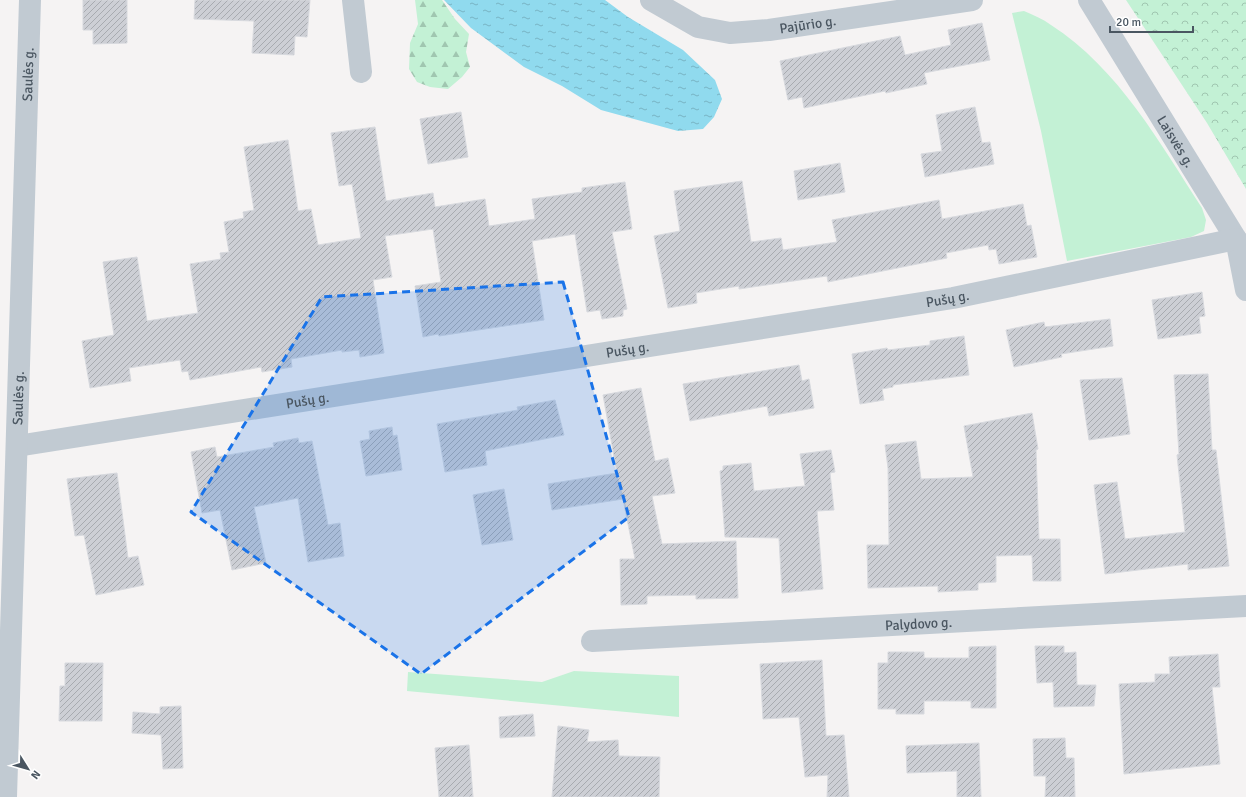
<svg xmlns="http://www.w3.org/2000/svg" width="1246" height="797" font-family="Signika,sans-serif">
	<style>
		.grass { fill: #c3f1d5 }
		.forest { fill: url(#forest-firs) }
		.park { fill: url(#park-crowns) }
		.water { fill: url(#water-ripples) }
		.building { fill: url(#building-hatch); stroke: #d7d9de }
		.lines { fill: none; stroke-linecap: round; stroke-linejoin: round }
		.street { stroke: #c1cad2; stroke-width: 22 }
		.marked { fill: #1a73e8; fill-opacity: 0.2; stroke: #1a73e8; stroke-width: 3; stroke-dasharray: 8 5; stroke-linejoin: round }
		.labels { text-anchor: middle; stroke-width: 3; stroke-linejoin: round; paint-order: stroke }
		.street-label { font-size: 14px; fill: #4a5661; stroke: #fff }
	</style>
	<defs>
		<pattern id="forest-firs" width="22" height="20" patternUnits="userSpaceOnUse"><rect width="22" height="20" fill="#c3f1d5"/><path d="M5 1l3.5 6h-7zM16 11l3.5 6h-7z" fill="#a0c6b0"/></pattern>
		<pattern id="park-crowns" width="20" height="18" patternUnits="userSpaceOnUse"><rect width="20" height="18" fill="#c3f1d5"/><path d="M2 6a3 3 0 1 1 6 0M12 15a3 3 0 1 1 6 0" fill="none" stroke="#a0c6b0"/></pattern>
		<pattern id="water-ripples" width="26" height="14" patternUnits="userSpaceOnUse"><rect width="26" height="14" fill="#90daee"/><path d="M2 4q2-2 4 0t4 0M15 11q2-2 4 0t4 0" fill="none" stroke="#78b4c4"/></pattern>
		<pattern id="building-hatch" width="6" height="6" patternUnits="userSpaceOnUse"><rect width="6" height="6" fill="#cdcfd5"/><path d="M-1 1l2-2M0 6l6-6M5 7l2-2" fill="none" stroke="#a8abb0"/></pattern>
	</defs>
	<rect width="100%" height="100%" fill="#f5f3f3"/>
	<path class="grass" d="M1024,11C1033,15 1043,19 1051,25C1119,69 1159,142 1202,208L1206,220L1204,231L1191,237L1067,261L1041,131L1012,13Z
		M574,671L679,676V717L407,691L408,672L542,682Z"/>
	<path class="forest" d="M415,0H442L455,19L469,34L466,52L470,67L462,77L448,89L430,87L417,82L409,69L410,43L418,24Z"/>
	<path class="park" d="M1126,0H1246V189L1207,123Z"/>
	<path class="water" d="M444,0H605L628,17L683,50L715,80L722,99L714,117L703,129L678,131L601,110L562,86L524,67L471,28Z"/>
	<path class="building" d="M83,0H127V43L93,44V30H83Z
		M195,0H310L307,37L295,36L294,55L252,53L254,21L194,19Z
		M982,23L990,60L924,73L927,84L886,93L885,91L804,108L802,97L788,100L780,61L900,36L905,55L951,45L948,30Z
		M975,107L982,143L990,142L994,164L925,177L921,154L942,151L936,115Z
		M461,112L468,157L428,164L420,119Z
		M375,127L386,201L433,193L435,207L485,199L489,226L535,219L532,199L582,192V188L625,182L632,229L612,232L627,309L623,310V316L602,319L600,310L587,312L575,234L532,241L544,320L439,336L438,334L423,337L415,286L441,282L433,229L385,236L392,277L373,280L384,353L360,357L359,350L342,352V350L291,359L292,367L262,372L261,367L190,380L188,371L182,372L180,360L129,368L131,381L90,388L82,341L114,335L103,262L137,257L147,321L198,313L190,264L221,259L220,253L229,252L224,222L244,218L243,212L254,210L244,147L288,140L298,211L311,209L318,245L361,238L352,184L339,186L331,133Z
		M840,163L845,192L798,200L794,171Z
		M742,181L751,242L781,238L783,250L837,242L832,220L939,200L942,219L1023,204L1027,226L1031,225L1037,257L999,264L996,249L989,250L988,245L946,253L947,258L828,282L827,276L739,289V286L696,293L697,303L668,308L654,236L680,231L674,191Z
		M1202,292L1205,316L1199,317L1201,333L1158,339L1152,300Z
		M1110,319L1113,346L1061,354L1062,357L1014,367L1006,330L1044,322L1045,327Z
		M964,336L969,375L893,385V387L882,389L884,400L860,404L852,354L887,348L888,350L930,345V341Z
		M799,365L802,381L809,379L814,408L769,416L767,406L690,421L683,384Z
		M1208,374L1212,450H1216L1229,566L1188,570V564L1105,574L1094,485L1117,482L1125,539L1185,532L1177,455L1179,454L1174,375Z
		M1122,378L1130,434L1089,440L1080,380Z
		M641,388L655,461L668,458L675,493L652,496L662,544L736,541L738,598L696,599V595L647,596V604L621,605L620,559H635L623,499L552,510L548,484L617,473L603,395Z
		M555,400L564,435L485,451L487,465L445,472L437,424L518,410L517,407Z
		M1032,413L1038,449L1036,450L1039,539H1060L1061,581H1033L1032,555L996,556V582L978,583V590L938,592V586L868,588L867,545H889L888,468L885,445L916,441L921,479L973,477L964,426Z
		M392,427L393,436L397,435L402,470L366,476L360,441L370,439L369,431Z
		M298,438L299,443L312,441L328,525L340,523L344,556L308,562L298,498L254,507L266,563L232,570L220,510L202,513L191,452L215,447L217,457L274,447L273,443Z
		M831,450L835,472L830,473L834,510L817,511L823,589L782,593L779,538L725,537L720,471L723,470V466L751,463L754,491L805,486L800,454Z
		M117,473L128,558L138,556L144,585L96,595L84,535L75,536L67,479Z
		M504,489L513,540L482,545L473,495Z
		M996,646V708H971V701H924V714H896V709H878V663H888V652H924V658H969V647Z
		M1035,646H1064V653L1076,652L1077,685H1096L1094,706L1054,707L1053,682L1037,683Z
		M1218,654L1220,687H1212L1220,764L1124,774L1119,684L1155,682V674H1170L1169,657Z
		M822,660L826,736L844,735L849,797H827L828,775L805,777L799,717L763,719L760,664Z
		M65,663H103L102,721H59L60,686H65Z
		M181,706L183,768L163,769L161,735L132,733L133,712L160,714V707Z
		M533,714L535,736L500,738L499,717Z
		M558,726L589,730L587,742L618,740L619,756L660,757L659,797H552Z
		M1065,738L1066,758H1074L1075,797H1045L1046,776H1034L1033,739Z
		M979,743L981,797H957V771L907,773L906,746Z
		M469,745L473,797H439L435,748Z"/>
	<g class="lines">
		<g class="street">
			<path d="M353,0L361,72"/>
			<path id="s1" d="M651,0L698,27L730,33L769,30L972,0"/>
			<path id="s2" d="M1089,0L1236,239L1246,290"/>
			<path id="s3" d="M17,446L953,298L1236,239"/>
			<path id="s4" d="M592,641L1246,606"/>
			<path id="s5" d="M6,797L30,0"/>
		</g>
	</g>
	<path class="marked" d="M563,282L629,517L421,674L191,512L322,297Z"/>
	<g class="labels">
		<g class="street-label">
			<text dy="5" stroke="none"><textPath href="#s1" startOffset="165">Pajūrio g.</textPath></text>
			<text dy="5" stroke="none"><textPath href="#s5" startOffset="723">Saulės g.</textPath></text>
			<text dy="5" stroke="none"><textPath href="#s2" startOffset="166">Laisvės g.</textPath></text>
			<text dy="5" stroke="none"><textPath href="#s3" startOffset="942">Pušų g.</textPath></text>
			<text dy="5" stroke="none"><textPath href="#s3" startOffset="618">Pušų g.</textPath></text>
			<text dy="5" stroke="none"><textPath href="#s5" startOffset="399">Saulės g.</textPath></text>
			<text dy="5" stroke="none"><textPath href="#s3" startOffset="294">Pušų g.</textPath></text>
			<text dy="5" stroke="none"><textPath href="#s4" startOffset="327">Palydovo g.</textPath></text>
		</g>
	</g>
	<g transform="translate(28 769) rotate(127)" stroke="#ffffff" stroke-width="3" paint-order="stroke">
	<path d="M0-3L7 15L0 10L-7 15Z" fill="#4a5661"/>
	<text y="-6" font-size="11" font-weight="bold" text-anchor="middle" fill="#4a5661">N</text>
	</g>
	<path d="M1110 26v6h83v-6" fill="none" stroke="#4a5661" stroke-width="2"/>
	<text x="1116" y="26" font-size="12" fill="#4a5661" stroke="#ffffff" stroke-width="3" paint-order="stroke">20 m</text>
</svg>
